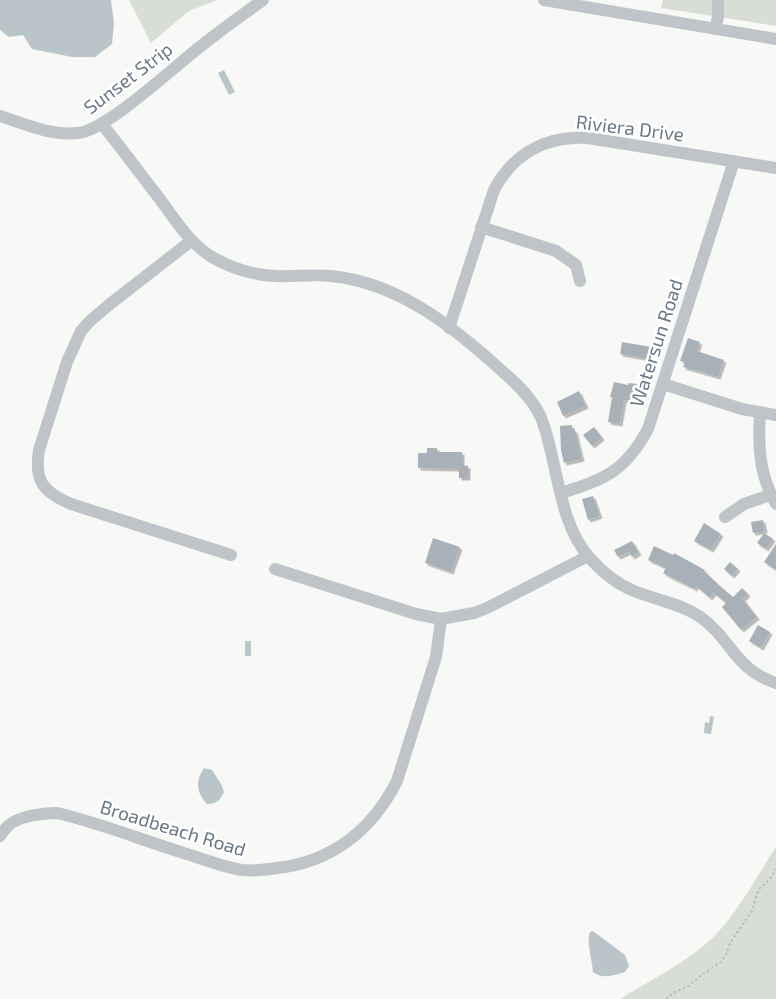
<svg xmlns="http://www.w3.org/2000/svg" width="776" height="999" font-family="'Exo 2',sans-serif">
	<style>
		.green { fill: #d8ddd5 }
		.water { fill: #bac5ca }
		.building { fill: #a8b1b7; filter: url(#shadow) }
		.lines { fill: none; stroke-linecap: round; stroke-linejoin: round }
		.path { stroke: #babdc0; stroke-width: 2; stroke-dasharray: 2.5 2.5; stroke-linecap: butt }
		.minor { stroke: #bfc4c8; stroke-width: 12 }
		.labels { text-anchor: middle; stroke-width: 5; stroke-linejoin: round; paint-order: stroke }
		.street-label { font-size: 19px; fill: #687886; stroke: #fff }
	</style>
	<defs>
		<filter id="shadow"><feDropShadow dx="2.5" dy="2.5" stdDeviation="0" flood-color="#0004"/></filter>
	</defs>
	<rect width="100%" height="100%" fill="#f8f8f6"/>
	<path class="green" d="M129,0H217L189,11L151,43Z
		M663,0H776V26L661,8Z
		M776,847V999H620C652,979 694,959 719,931C741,906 758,875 776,847Z"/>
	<path class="water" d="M0,0H111L114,23L112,44L95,57H72L32,49L23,35L9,37L0,30Z
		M224,70L235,92L229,95L218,73Z
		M245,641H251V656H245Z
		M710,716L714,717L711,734L704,733L705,722L709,723Z
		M204,768L212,770L221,784L224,792C220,800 217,804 207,804C196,792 195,781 204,768Z
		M593,931L625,955L629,966L625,972C614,975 603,980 593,972C592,959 586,943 590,932Z"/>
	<path class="building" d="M688,338L700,342L697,351L724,360L718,377L683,367L685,362L680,361Z
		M622,342L651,347L649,359L620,354Z
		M614,382L628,385L629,383L637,384L633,402L624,400L620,424L608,422L612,397H610Z
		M579,391L586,406L563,416L557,402Z
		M572,425V430H575L582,459L564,463L561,450L560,426Z
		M594,427L602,438L592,446L583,435Z
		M427,448H437V452H462V465L468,466V478H459V469L418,468V453H427Z
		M593,496L600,516L588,520L582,499Z
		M763,520L765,531L753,533L751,522Z
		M704,523L721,534L711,550L694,541Z
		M764,533L773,539L766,549L757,543Z
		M433,538L460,547L451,572L425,563Z
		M632,541L639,553L632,557L629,552L618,557L614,550Z
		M776,544V570L764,562Z
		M654,546L673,555L674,553L705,570L704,571L720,586L733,597L742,588L748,594L743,599L757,617L741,630L722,607L726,603L714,593L710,598L696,586L695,589L674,579L663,573L666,568L648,560Z
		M730,562L738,569L732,576L724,569Z
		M758,625L770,632L761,648L749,641Z"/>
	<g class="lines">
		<path class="path" d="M666,999L673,993L689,986L703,974L721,962L726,955L730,943L752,911L759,889L770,879L776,869"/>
		<path class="minor" d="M544,0L776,39
			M715,29L718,17V0
			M0,116C25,124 51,136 78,133C107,130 175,66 201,46C221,30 242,15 263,0
			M102,124C121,148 140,173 159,198C175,219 189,243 212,257C231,268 253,275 275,276C293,277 312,274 331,276C403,283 459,332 511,379C523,390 536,405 542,420C558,463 558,522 589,557C601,571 617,584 634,591C656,600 679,603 699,616C731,638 735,670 776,683
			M481,227L556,251L576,265L580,281
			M191,241L110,304L90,321L81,331L67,362L39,450C34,481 43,492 71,504L231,555
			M449,328L494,190C513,154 546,135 588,138L776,168
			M663,384L742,409L776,415
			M760,413C758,445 759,475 776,504
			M561,493C605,480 626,470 648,429L734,161
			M725,517L744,504L770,495
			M275,569L416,614L441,619
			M0,836C2,833 5,829 8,826C18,816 43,813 57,813C100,823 142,840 184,853C203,859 223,867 242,870C254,871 266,870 277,868C332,862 372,830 397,781L436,657L441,619L474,613L487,608L588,556"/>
	</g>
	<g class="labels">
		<g class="street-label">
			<text transform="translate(128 78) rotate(-37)" y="7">Sunset Strip</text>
			<text transform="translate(630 128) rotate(7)" y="7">Riviera Drive</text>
			<text transform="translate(656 343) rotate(-72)" y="7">Watersun Road</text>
			<text transform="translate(173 828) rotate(17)" y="7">Broadbeach Road</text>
		</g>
	</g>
</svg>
